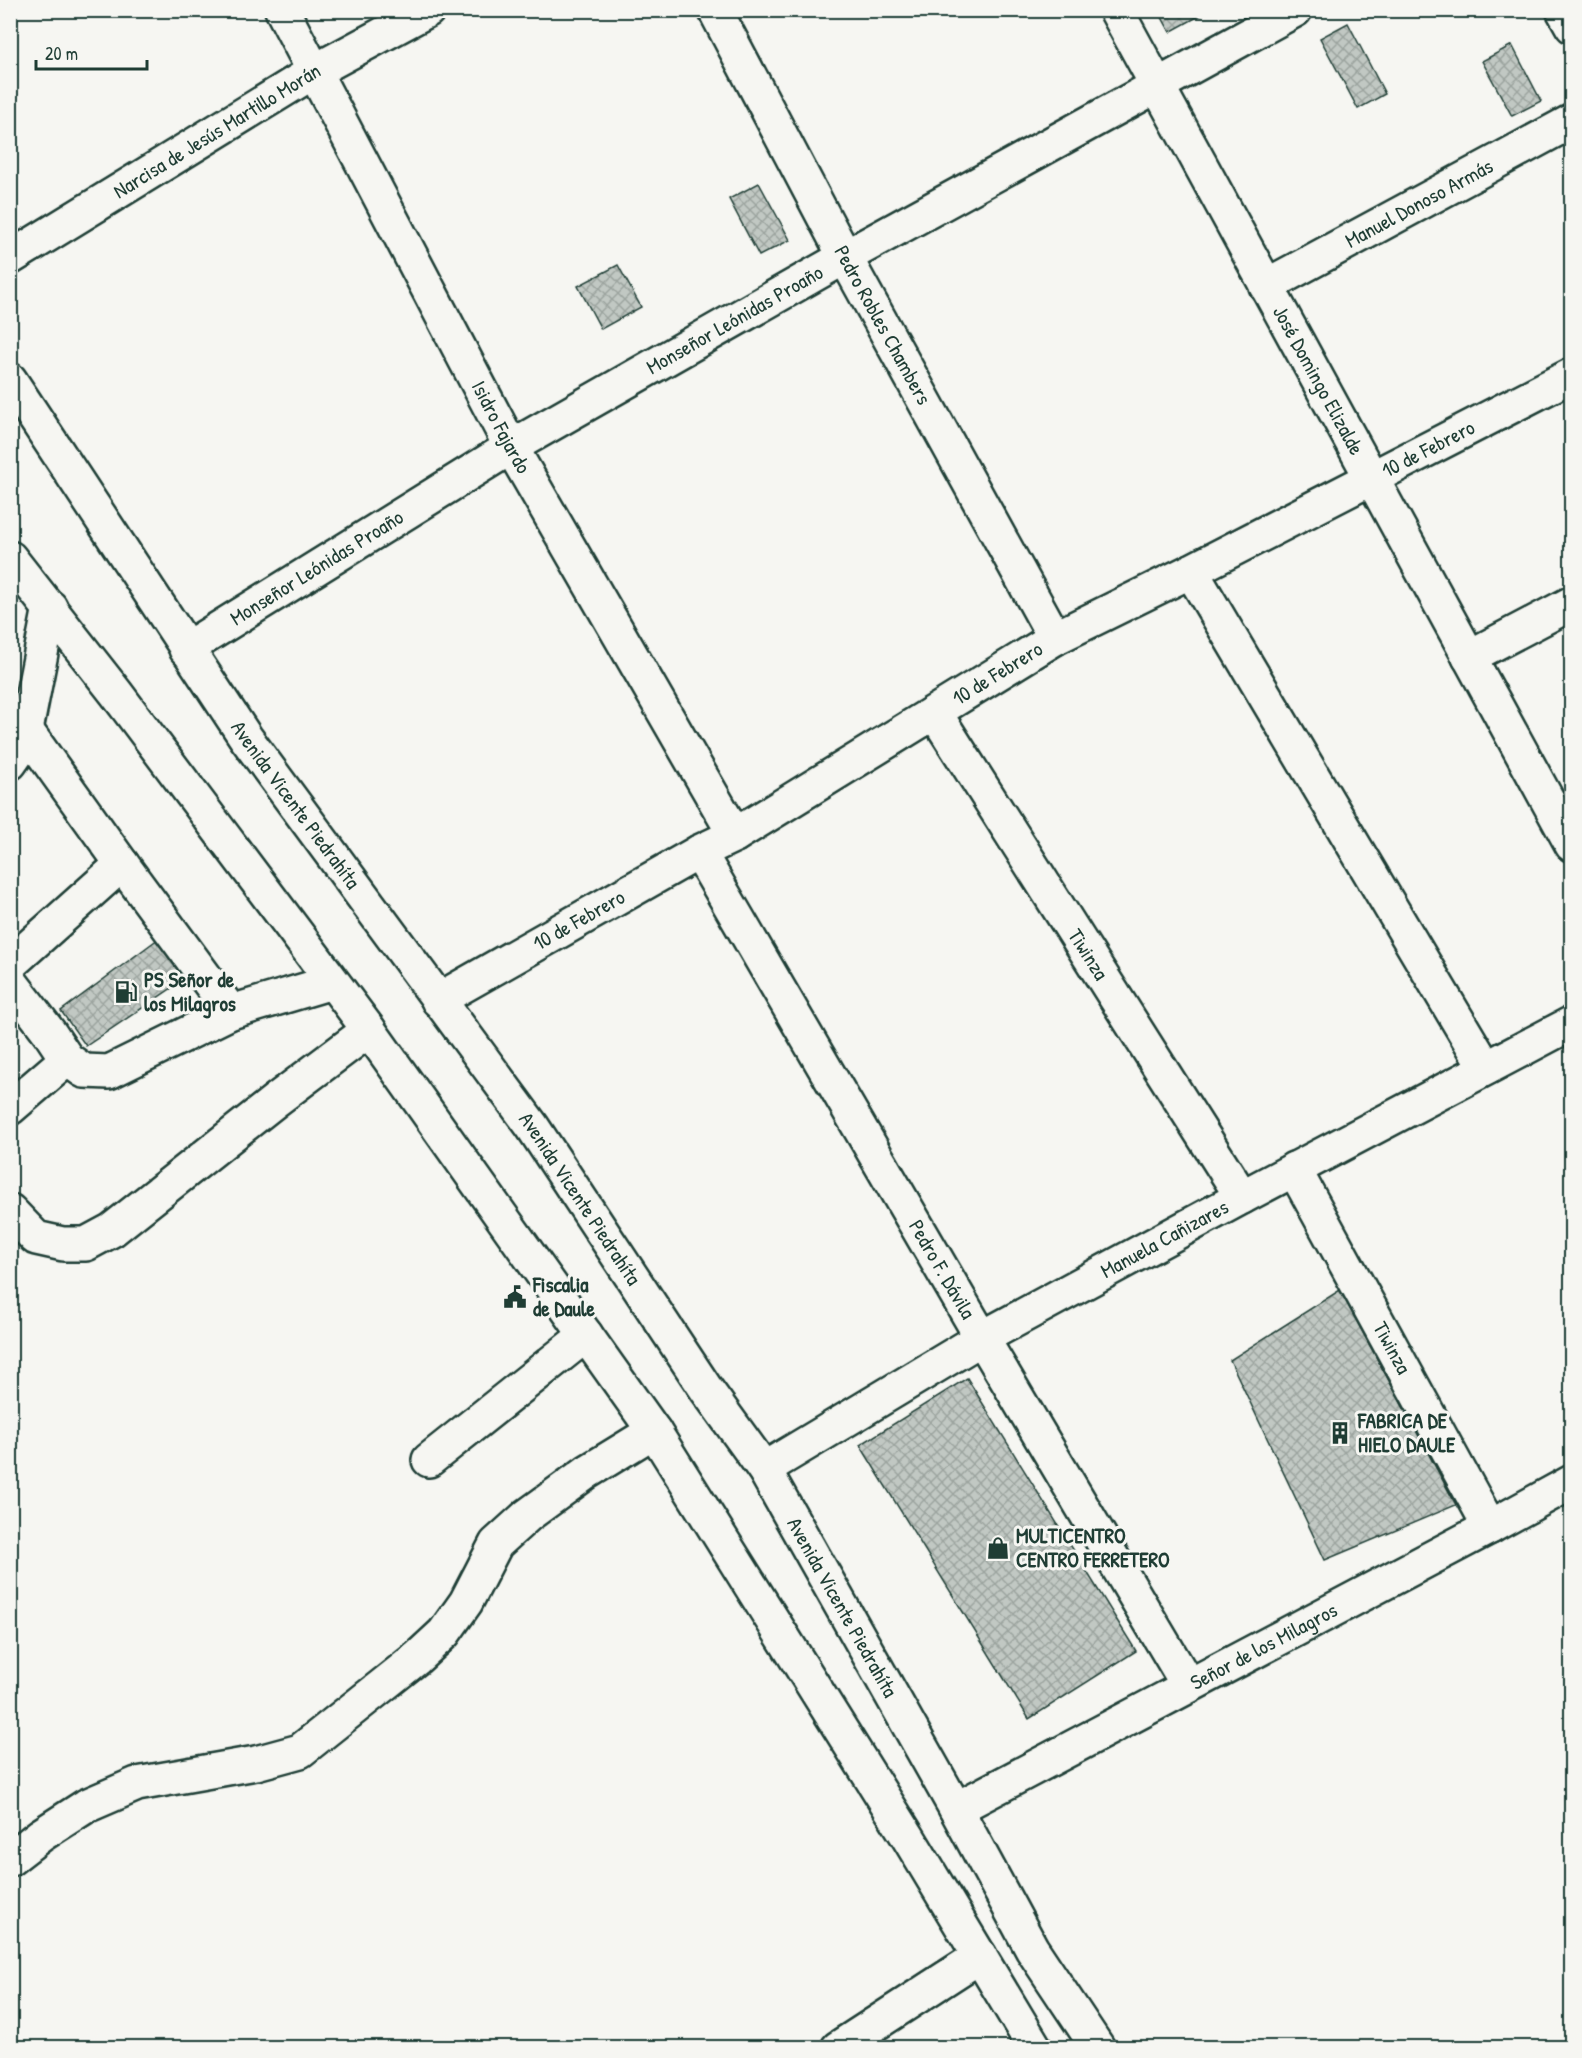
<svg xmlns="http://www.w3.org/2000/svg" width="1582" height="2058" font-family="'Patrick Hand',sans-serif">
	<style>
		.building { fill: url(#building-cross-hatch); stroke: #1f3d34; stroke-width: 1.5 }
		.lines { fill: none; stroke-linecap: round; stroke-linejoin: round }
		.minor-casing { stroke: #1f3d34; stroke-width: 38 }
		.major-casing { stroke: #1f3d34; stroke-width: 38 }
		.minor { stroke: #f6f6f2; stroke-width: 33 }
		.major { stroke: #f6f6f2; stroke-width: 33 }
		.labels { text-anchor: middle; stroke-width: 6; stroke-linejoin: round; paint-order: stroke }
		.street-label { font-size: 21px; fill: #1f3d34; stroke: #f6f6f2 }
		.poi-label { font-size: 21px; font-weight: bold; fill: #1f3d34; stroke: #f6f6f2; text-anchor: start }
	</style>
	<defs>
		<pattern id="building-cross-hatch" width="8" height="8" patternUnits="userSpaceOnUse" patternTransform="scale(1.5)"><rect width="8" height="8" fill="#c1c8c3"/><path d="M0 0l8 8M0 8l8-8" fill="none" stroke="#9ca49f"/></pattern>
	</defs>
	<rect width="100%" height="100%" fill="#f6f6f2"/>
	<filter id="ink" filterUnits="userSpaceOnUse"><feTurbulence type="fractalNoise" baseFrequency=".0167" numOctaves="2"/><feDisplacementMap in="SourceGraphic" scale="12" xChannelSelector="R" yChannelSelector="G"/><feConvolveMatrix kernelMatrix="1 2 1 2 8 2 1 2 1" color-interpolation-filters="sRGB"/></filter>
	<g filter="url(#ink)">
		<path class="building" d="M1158,10H1210L1170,32Z
			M1348,23L1385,94L1358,109L1320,38Z
			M1512,45L1541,101L1512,116L1482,61Z
			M759,183L790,240L759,256L729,199Z
			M618,265L641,307L601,329L578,286Z
			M166,933L194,973L86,1046L61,1011Z
			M1340,1290L1456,1505L1325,1560L1230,1360Z
			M967,1378L1136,1651L1029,1719L860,1445Z"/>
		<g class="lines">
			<g class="minor-casing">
				<g id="minor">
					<path id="s1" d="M282,10L511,447L735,835"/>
					<path id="s2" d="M715,10L845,257L1055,638"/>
					<path id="s3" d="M1116,10L1572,845"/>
					<path d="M1563,10L1572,26"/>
					<path id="s4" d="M10,258L313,72L428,10"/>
					<path id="s5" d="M1266,286L1572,121"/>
					<path d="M1191,571L1486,1068"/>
					<path id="s6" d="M186,649L511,447L845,257L1295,10"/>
					<path d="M1469,657L1572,603"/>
					<path id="s7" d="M935,713L1242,1197"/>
					<path d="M26,730L122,864L231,1012"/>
					<path d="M10,763L17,753L26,730L50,607"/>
					<path id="s8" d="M699,852L982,1338L1188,1685"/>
					<path d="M10,964L122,864"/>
					<path d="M10,981L49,1032L67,1059L84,1071L109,1072L231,1012L332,982"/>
					<path id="s9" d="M438,1000L699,852L735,835L1055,638L1191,571L1572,375"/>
					<path d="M10,1108L67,1059"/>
					<path id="s10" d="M1294,1169L1490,1527"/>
					<path d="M10,1211L36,1238L63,1244H86L112,1230L276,1100L369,1030"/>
					<path d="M429,1460L586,1335"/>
					<path id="s11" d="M764,1469L982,1338L1242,1197L1572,1023"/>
					<path id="s12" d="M956,1809L1490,1527L1572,1482"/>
					<path d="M10,1859L41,1835L86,1806L137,1784L256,1763L300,1751L417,1658L444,1633L466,1602L496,1544L528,1515L587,1472L654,1431"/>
					<path d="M838,2048L980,1956"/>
				</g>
			</g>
			<g class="major-casing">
				<g id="major">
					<path id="s13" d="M10,380L246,738L532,1126L706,1389L764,1469L956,1809L1032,1949L1098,2048"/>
					<path d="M10,558L116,693L369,1030L654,1431L908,1837L1035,2048"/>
				</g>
			</g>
			<use href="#minor" class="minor"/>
			<use href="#major" class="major"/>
		</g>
	</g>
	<defs>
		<g id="fuel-bare" transform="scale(1.8)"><path d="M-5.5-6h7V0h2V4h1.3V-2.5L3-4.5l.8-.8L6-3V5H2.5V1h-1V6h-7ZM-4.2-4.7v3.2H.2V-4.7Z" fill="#1f3d34" stroke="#f6f6f2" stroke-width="2.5" paint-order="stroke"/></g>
		<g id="civic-bare" transform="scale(1.8)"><path d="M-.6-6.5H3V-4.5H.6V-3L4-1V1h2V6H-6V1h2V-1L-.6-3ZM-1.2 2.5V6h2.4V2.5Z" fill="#1f3d34" stroke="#f6f6f2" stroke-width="2.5" paint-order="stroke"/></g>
		<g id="building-bare" transform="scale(1.8)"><path d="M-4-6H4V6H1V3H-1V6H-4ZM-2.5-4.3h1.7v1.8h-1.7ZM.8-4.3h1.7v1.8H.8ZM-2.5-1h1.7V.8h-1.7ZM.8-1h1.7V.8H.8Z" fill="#1f3d34" stroke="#f6f6f2" stroke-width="2.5" paint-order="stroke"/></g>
		<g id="shop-bare" transform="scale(1.8)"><path d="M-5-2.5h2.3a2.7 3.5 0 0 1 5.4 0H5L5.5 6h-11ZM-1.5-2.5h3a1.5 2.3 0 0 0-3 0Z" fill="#1f3d34" stroke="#f6f6f2" stroke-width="2.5" paint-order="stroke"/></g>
	</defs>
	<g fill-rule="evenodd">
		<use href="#fuel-bare" x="126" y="992"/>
		<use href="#civic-bare" x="515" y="1297"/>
		<use href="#building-bare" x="1340" y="1433"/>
		<use href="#shop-bare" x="998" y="1548"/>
	</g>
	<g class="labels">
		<g class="street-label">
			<text dy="7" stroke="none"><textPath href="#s4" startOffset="243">Narcisa de Jesús Martillo Morán</textPath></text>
			<text dy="7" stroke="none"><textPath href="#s5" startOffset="174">Manuel Donoso Armás</textPath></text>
			<text dy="7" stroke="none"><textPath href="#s6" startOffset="640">Monseñor Leónidas Proaño</textPath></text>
			<text dy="7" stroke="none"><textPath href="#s2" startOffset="357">Pedro Robles Chambers</textPath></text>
			<text dy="7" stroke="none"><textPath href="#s3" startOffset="422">José Domingo Elizalde</textPath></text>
			<text dy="7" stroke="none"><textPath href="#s1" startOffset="471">Isidro Fajardo</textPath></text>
			<text dy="7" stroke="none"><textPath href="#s9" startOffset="1134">10 de Febrero</textPath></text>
			<text dy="7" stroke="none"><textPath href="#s6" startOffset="154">Monseñor Leónidas Proaño</textPath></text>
			<text dy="7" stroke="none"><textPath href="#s9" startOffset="648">10 de Febrero</textPath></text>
			<text dy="7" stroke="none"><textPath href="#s13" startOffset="512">Avenida Vicente Piedrahíta</textPath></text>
			<text dy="7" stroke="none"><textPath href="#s9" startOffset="162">10 de Febrero</textPath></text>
			<text dy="7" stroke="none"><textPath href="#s7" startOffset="286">Tiwinza</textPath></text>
			<text dy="7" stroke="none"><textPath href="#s13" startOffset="998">Avenida Vicente Piedrahíta</textPath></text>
			<text dy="7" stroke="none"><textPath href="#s11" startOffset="462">Manuela Cañizares</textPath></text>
			<text dy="7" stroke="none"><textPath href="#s8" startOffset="483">Pedro F. Dávila</textPath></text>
			<text dy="7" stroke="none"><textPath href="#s10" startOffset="204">Tiwinza</textPath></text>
			<text dy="7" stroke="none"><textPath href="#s13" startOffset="1484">Avenida Vicente Piedrahíta</textPath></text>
			<text dy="7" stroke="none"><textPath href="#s12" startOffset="348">Señor de los Milagros</textPath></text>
		</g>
		<g class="poi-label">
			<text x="144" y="987">PS Señor de<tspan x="144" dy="24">los Milagros</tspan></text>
			<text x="533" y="1292">Fiscalia<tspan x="533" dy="24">de Daule</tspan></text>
			<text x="1358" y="1428">FABRICA DE<tspan x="1358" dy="24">HIELO DAULE</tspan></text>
			<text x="1016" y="1543">MULTICENTRO<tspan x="1016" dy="24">CENTRO FERRETERO</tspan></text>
		</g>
	</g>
	<rect width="1582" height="2058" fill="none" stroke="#f6f6f2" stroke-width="36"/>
	<rect x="18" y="18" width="1546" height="2022" fill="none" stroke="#1f3d34" stroke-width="2" filter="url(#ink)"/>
	<path d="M36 60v9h111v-9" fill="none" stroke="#1f3d34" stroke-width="3"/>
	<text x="45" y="60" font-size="18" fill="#1f3d34" stroke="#f6f6f2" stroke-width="4.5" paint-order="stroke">20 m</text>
</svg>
